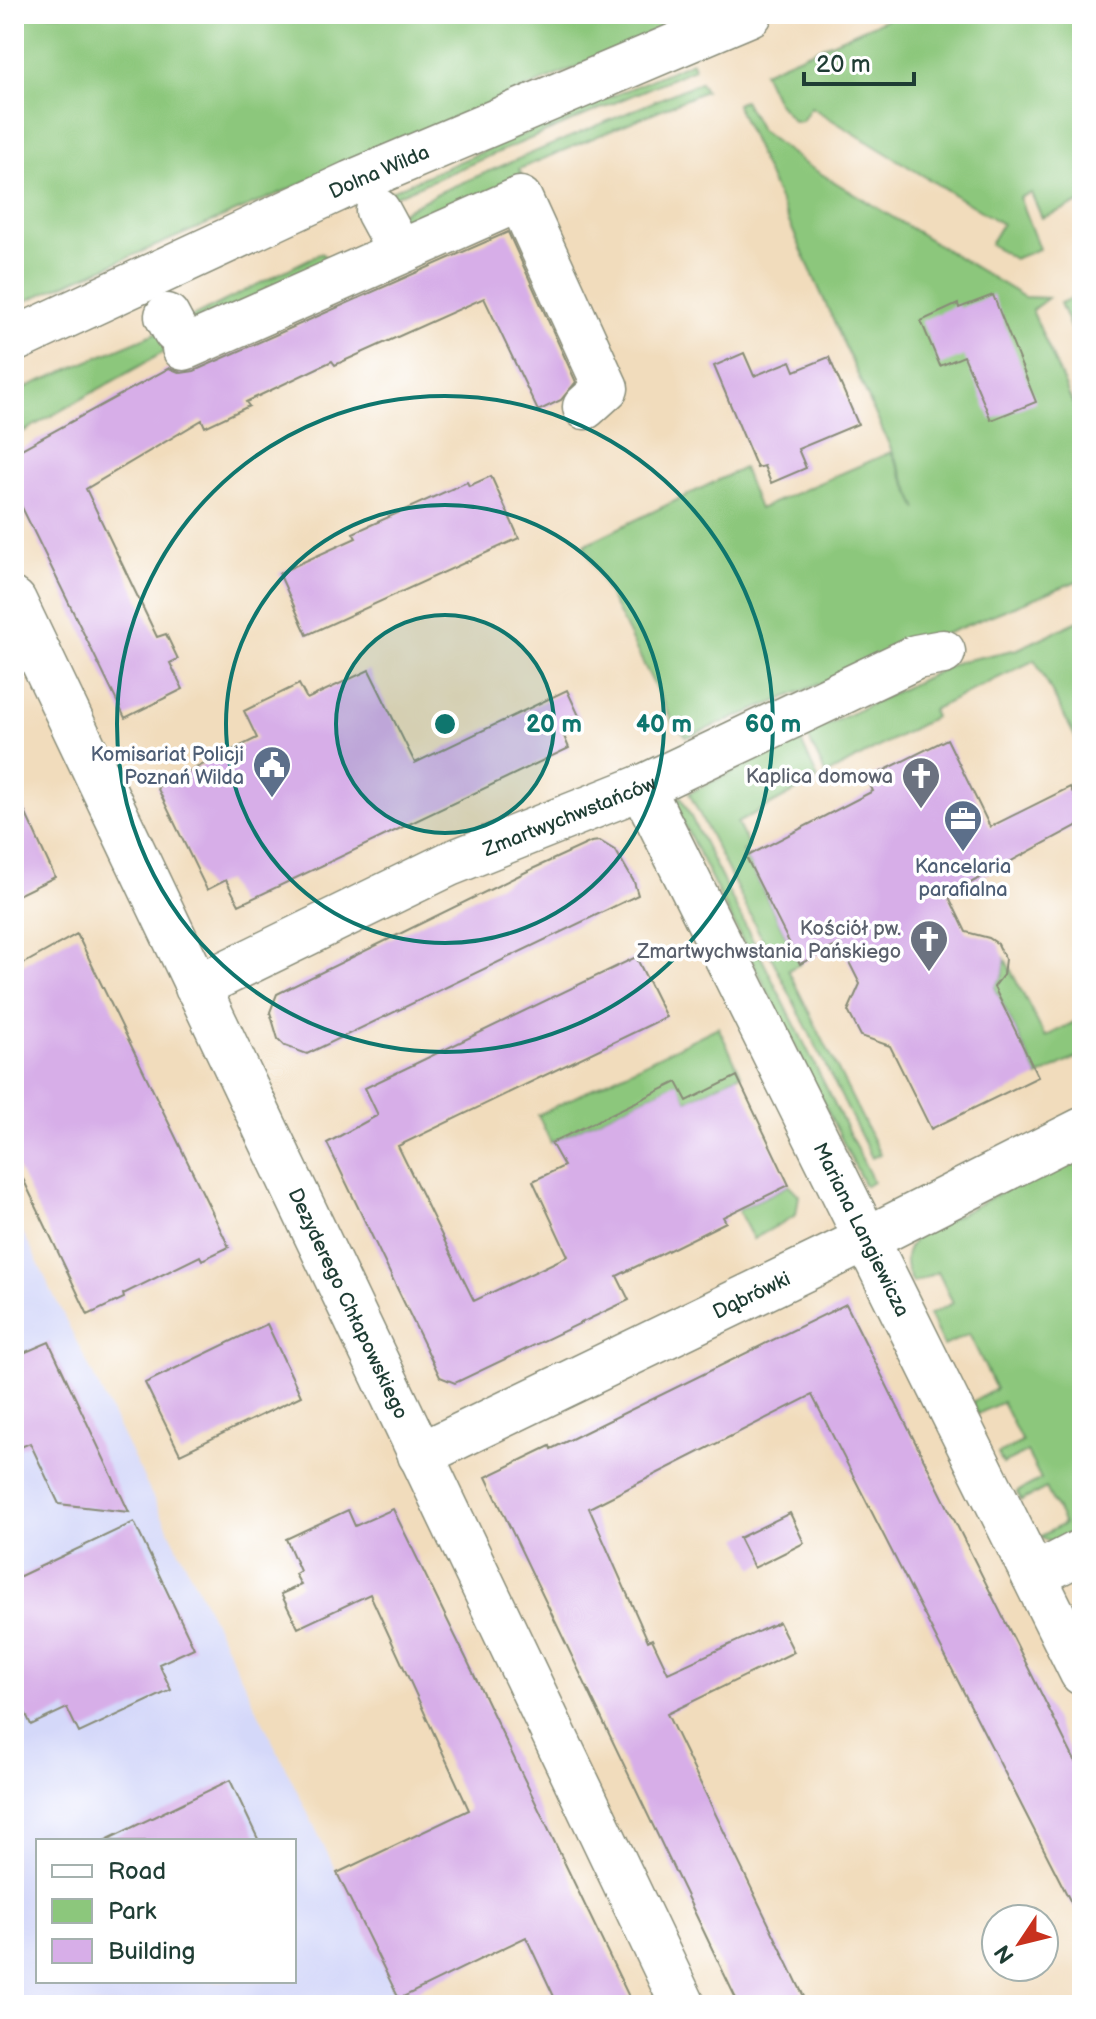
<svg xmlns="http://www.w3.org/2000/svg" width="1096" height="2019" font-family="'Balsamiq Sans',sans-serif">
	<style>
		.built { fill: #d4d8f9; fill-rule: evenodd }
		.green { fill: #8cc77c; stroke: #568258; stroke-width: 2 }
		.building { fill: #d7aee8 }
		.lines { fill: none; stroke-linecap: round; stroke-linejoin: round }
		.minor-casing { stroke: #888c78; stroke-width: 47 }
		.minor { stroke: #fff; stroke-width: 44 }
		.ring { fill: none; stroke: #0f766e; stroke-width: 4 }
		.labels { text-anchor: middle; stroke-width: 7; stroke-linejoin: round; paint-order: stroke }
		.street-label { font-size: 20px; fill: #1f3d34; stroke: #fff }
		.service-label { font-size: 20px; fill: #4e5e75; stroke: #fff; text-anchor: end }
		.worship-label { font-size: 20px; fill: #5b616d; stroke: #fff; text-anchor: end }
		.centre { fill: #0f766e; stroke: #fff; stroke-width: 4 }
		.ring-label { font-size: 24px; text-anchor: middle; font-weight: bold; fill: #0f766e; stroke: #fff; stroke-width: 7; stroke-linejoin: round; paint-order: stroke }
	</style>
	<rect width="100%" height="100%" fill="#fff"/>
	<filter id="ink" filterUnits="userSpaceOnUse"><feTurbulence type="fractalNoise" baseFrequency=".0125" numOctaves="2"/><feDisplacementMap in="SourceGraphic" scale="16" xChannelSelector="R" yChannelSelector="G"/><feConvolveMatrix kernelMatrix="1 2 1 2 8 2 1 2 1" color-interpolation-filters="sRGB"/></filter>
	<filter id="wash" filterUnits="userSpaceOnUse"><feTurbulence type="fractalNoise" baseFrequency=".006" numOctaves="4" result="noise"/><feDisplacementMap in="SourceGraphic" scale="32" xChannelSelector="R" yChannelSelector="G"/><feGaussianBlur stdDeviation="1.8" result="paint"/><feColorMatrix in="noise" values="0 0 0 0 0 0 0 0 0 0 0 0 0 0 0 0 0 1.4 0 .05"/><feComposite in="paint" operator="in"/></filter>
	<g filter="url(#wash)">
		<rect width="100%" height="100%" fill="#f1dcbc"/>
		<path class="built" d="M14,1214L399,1999L387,2005H14ZM38,1841H294V1981H38Z"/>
		<path class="green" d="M14,14H701L14,306Z
			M898,14H1082V202L1042,218L1031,193L1019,197L1039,249L1014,259L990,244L1002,224L811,107L802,121L794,122L777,102L763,72Z
			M692,62L694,69L377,204L384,194Z
			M700,82L705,91L519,169L526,185L421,223L413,221L394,227L389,219L440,192Z
			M744,100L760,130L805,164L1024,297L1048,298L1032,310L1082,425V496L1072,511L1082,533V579L687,737L673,723L584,545L743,468L759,509L891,452L918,509L736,104Z
			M321,253L333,263L181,332L176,325Z
			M1082,282V356L1060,303L1078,296L1074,285Z
			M165,329L173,347L14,437V394L19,390Z
			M1082,619V750L1035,660L932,710L935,717L826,775L807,735L958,662L1018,649Z
			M800,739L818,779L737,823L749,847L743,851L800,964L788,970L880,1154L872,1158L689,793Z
			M681,797L873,1181L865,1186L680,816L676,799Z
			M1005,959L1045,1037L1082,1018V1055L1038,1077L994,987L1003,975Z
			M718,1027L741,1074L687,1101L676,1083L551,1143L538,1115Z
			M1082,1151V1529L1050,1542L1039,1537L1064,1524L1046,1488L1021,1501L1017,1492L1041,1479L1027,1452L1003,1464L998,1454L1022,1442L1002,1402L978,1414L972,1402L996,1389L969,1334L944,1346L929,1315L953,1303L938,1272L913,1283C903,1265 903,1252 917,1236Z
			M789,1185L799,1195L796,1215L753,1239L738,1210Z"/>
		<g id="blocks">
			<path class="building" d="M508,232L576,382L561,400L538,411L484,298L335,365L332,361L246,402L249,406L205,427L202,420L86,489L157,637L166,634L178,659L170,663L183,689L125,718L14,491V453L169,368L181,373L194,371Z
				M993,295L1036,402L991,420L964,356L940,366L921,321L958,304L959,308Z
				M744,353L754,376L791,361L795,371L829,357L858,424L798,449L806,468L771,483L764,466L757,468L714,366Z
				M491,476L519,538L307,635L279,573L356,538L353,533L467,482L469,486Z
				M369,670L415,763L567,690L581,720L561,729L569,748L239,905L226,880L207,890L157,787L257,738L244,711L299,684L307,699Z
				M947,739L990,827L1070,787L1082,811V823L948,895L966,932L989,938L998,944L1005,959L1003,975L994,987L1038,1077L931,1129L890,1046L861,1036L848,1011L860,984L840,944L800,964L746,857L873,791L867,779Z
				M14,788L55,877L14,897Z
				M600,841L616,851L634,882L638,895L307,1054L285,1046L278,1039L270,1012L277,994L530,870L591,842Z
				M77,934L229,1247L202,1260L200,1256L123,1294L124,1298L88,1315L14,1160V969Z
				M636,957L666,1017L398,1146L474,1301L568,1256L533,1181L564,1166L551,1143L677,1082L687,1101L737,1076L789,1185L723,1217L726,1222L617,1276L629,1300L455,1383L440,1377L327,1143L378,1115L365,1088Z
				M846,1304L1082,1775V1924L812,1395L589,1508L648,1641L652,1639L668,1673L779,1622L794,1652L667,1714L808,2005H739L486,1477L550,1446L551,1449Z
				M267,1324L301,1396L180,1454L145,1383Z
				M49,1342L129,1512L59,1504L30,1443L14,1450V1357Z
				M393,1509L466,1658L633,2005H558L526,1937L399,1999L337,1873L469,1810L370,1594L298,1628L281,1594L301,1585L295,1574L300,1571L286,1539L348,1510L355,1526Z
				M790,1513L804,1543L754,1568L739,1538Z
				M134,1522L194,1648L159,1664L171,1690L79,1733L67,1708L31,1725L14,1688V1579Z
				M230,1780L259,1841H104Z"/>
		</g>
	</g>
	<g filter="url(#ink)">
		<use href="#blocks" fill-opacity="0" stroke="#888c78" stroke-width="2"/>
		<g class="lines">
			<g class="minor-casing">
				<g id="minor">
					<path d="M378,211L391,235"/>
					<path d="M167,316L175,331"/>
					<path id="s1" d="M14,340L351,183L750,14"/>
					<path d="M184,348L520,199L606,388L585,407"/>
					<path id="s2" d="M14,601L683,2005"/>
					<path id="s3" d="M642,787L1082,1673"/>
					<path id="s4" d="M197,987L449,864L647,785L916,657L943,652"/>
					<path id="s5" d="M420,1455L867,1239L1082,1130"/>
					<path d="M1034,1576L1082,1551"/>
				</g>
			</g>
			<use href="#minor" class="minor"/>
		</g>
	</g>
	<circle cx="445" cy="724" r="109" fill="#0f766e" fill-opacity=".12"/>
	<g class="ring">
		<circle cx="445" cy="724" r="109"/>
		<circle cx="445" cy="724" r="219"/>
		<circle cx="445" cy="724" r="328"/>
	</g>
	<defs>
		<g id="civic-pin" transform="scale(2)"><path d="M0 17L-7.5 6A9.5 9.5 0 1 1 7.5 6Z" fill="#5c6f8a" stroke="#fff"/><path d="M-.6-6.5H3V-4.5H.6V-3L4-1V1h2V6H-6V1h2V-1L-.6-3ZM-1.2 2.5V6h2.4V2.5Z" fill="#fff"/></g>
		<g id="church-pin" transform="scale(2)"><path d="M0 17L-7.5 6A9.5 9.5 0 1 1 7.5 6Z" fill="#6b7280" stroke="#fff"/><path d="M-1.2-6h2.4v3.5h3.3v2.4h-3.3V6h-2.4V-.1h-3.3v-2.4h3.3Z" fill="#fff"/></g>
		<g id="office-pin" transform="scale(2)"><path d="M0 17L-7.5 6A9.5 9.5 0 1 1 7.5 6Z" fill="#5c6f8a" stroke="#fff"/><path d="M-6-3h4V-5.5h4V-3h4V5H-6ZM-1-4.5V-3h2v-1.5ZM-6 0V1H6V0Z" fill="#fff"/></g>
	</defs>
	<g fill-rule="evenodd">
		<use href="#civic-pin" x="272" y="765"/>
		<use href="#church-pin" x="921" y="776"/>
		<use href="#office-pin" x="963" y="819"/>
		<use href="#church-pin" x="929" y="939"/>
	</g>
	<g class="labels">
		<g class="street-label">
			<text dy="7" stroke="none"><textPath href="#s1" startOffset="402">Dolna Wilda</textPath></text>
			<text dy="7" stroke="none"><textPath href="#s4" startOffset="410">Zmartwychwstańców</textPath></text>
			<text dy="7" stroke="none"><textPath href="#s3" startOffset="494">Mariana Langiewicza</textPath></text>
			<text dy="7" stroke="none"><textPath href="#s5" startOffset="368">Dąbrówki</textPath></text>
			<text dy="7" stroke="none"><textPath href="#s2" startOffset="778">Dezyderego Chłapowskiego</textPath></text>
		</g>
		<g class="service-label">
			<text x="244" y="761">Komisariat Policji<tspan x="244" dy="23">Poznań Wilda</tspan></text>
			<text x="963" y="873" text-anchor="middle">Kancelaria<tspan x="963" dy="23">parafialna</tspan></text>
		</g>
		<g class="worship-label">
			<text x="893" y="783">Kaplica domowa</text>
			<text x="901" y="935">Kościół pw.<tspan x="901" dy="23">Zmartwychwstania Pańskiego</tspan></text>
		</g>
	</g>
	<circle cx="445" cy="724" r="12" class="centre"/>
	<g class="ring-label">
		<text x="554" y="732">20 m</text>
		<text x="664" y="732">40 m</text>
		<text x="773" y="732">60 m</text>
	</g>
	<rect width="1096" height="2019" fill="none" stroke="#fff" stroke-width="48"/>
	<rect x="36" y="1839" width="260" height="144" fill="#ffffff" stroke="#a5b1ae" stroke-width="2"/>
	<rect x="52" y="1865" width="40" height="12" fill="#ffffff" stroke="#a5b1ae" stroke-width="2"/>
	<text x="108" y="1879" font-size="24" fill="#1f3d34">Road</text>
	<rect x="52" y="1899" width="40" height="24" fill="#8cc77c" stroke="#a5b1ae" stroke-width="2"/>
	<text x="108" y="1919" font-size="24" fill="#1f3d34">Park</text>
	<rect x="52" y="1939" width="40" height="24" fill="#d7aee8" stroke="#a5b1ae" stroke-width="2"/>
	<text x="108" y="1959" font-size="24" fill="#1f3d34">Building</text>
	<g transform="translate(1020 1943) rotate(235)"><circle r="38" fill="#ffffff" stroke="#a5b1ae" stroke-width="2"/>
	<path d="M0-6L14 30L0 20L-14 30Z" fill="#c8321e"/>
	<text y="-12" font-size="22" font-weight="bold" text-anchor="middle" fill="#1f3d34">N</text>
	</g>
	<path d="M804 72v12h110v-12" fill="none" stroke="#1f3d34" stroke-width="4"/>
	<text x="816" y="72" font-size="24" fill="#1f3d34" stroke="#ffffff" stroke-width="6" paint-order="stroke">20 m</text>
</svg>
